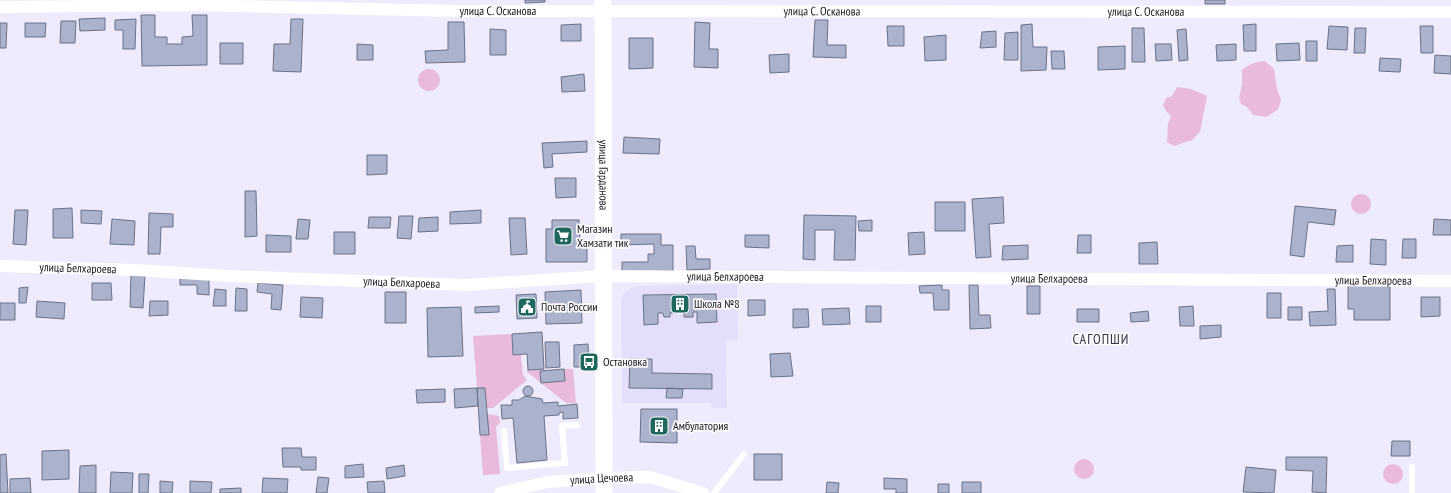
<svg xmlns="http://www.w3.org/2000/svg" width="1451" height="493" font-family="'PT Sans Narrow',sans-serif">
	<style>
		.built { fill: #e3dffb }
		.green { fill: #eabadd }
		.building { fill: #aab2cc; stroke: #6a7289 }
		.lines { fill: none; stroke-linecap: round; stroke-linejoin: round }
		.lane { stroke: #fff; stroke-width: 6 }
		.street { stroke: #fff; stroke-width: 12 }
		.secondary { stroke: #fff; stroke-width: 17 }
		.labels { text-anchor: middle; stroke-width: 3.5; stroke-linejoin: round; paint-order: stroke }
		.street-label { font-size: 12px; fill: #191720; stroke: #fbfbfb }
		.poi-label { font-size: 12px; fill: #191720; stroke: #fbfbfb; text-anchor: start }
		.quarter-label { font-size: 14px; letter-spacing: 1px; fill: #363247; stroke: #fbfbfb }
	</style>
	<rect width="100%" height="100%" fill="#edebfc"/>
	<path class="built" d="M737,284L738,340L726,341L727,408H712L711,403H622L621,299L624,293L631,288L640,286Z"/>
	<path class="green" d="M1265,61L1274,69L1277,89L1281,100L1279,107L1276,111L1266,117L1253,115L1247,107L1241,104L1239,98L1242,85V70C1249,64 1255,62 1265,61Z
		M418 80a11 11 0 1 1 22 0a11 11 0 1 1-22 0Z
		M1177,87L1191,89L1207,96L1200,132L1192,140L1174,146L1167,142L1168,124L1171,116L1166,111L1163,105L1166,98L1172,96Z
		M1351 204a10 10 0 1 1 20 0a10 10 0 1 1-20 0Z
		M512,334L513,355H521L523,375L527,380L493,408H487L485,388H477L473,336Z
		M544,369V371H540L541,383L565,381L564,369H573L576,403H566L527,372V370Z
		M487,414L499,416L500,423L496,427L500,474L483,475L480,435H489Z
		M1074 469a10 10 0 1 1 20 0a10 10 0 1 1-20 0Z
		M1383 474a10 10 0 1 1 20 0a10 10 0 1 1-20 0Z"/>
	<path class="building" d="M525,0H545V2L525,3Z
		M1205,0H1225V4H1205Z
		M141,15H155V37H167V44H182V37L193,36L192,15H207V65L142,66Z
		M105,18V30L80,31L79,19Z
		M136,19L135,49H123V30H115V20Z
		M291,19H303L301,72L273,71L274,44H290Z
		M815,20H828L827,45H846V58L813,57Z
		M61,21H76L75,43H60Z
		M448,22H464L465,62L426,63L425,51L448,50Z
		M695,22L710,23L709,49H718V68L694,67Z
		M0,23H7L6,48H0Z
		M25,23H46L45,37H25Z
		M581,24V41H561V25Z
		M1032,24L1033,47H1047L1046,70L1021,71V25Z
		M1256,24V51H1244L1243,25Z
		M887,26H904V46H888Z
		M1329,26L1348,27L1347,50L1327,49Z
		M1420,26H1433V53H1421Z
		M1132,28H1144L1145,62H1132Z
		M1355,28H1366L1365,53H1354Z
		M490,29L506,30V55H490Z
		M1186,29L1188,60L1179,61L1177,30Z
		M996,31V47L980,48L982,32Z
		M1018,32V60H1004L1005,33Z
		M946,35V60L925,61L924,37Z
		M629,38H653V68L629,69Z
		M1306,41H1317V61H1306Z
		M220,43H243V64H220Z
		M1299,43L1300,60L1277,61L1276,44Z
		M357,44L373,45V60H357Z
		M1155,44H1171L1172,60L1156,61Z
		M1236,44V60L1217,61L1216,45Z
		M1125,46V69L1098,70V47Z
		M1051,51H1064L1065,69H1052Z
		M789,54V72L770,73L769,55Z
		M1435,55L1451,56V74L1434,73Z
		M1380,58L1401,59L1400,72L1379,71Z
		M584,74L585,91L562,92L561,77Z
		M624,137L660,139L659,154L623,153Z
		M587,141V152L552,154L553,167L544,168L542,143Z
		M367,155H387V174L367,175Z
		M555,178H576V197L556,198Z
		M245,191H256L257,236L245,237Z
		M1003,197L1004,223L989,224L991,257L976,258L972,199Z
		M935,202H965V231H935Z
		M1295,206L1336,210L1334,225L1308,222L1304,257L1290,255Z
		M72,208L73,238H53V209Z
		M15,210H28L26,245L13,244Z
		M81,210L102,211L101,224L81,223Z
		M481,210V223L450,224V212Z
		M149,213L173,214V227H161L160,254H148Z
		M804,215L856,216L855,260H834L835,230H815V260L803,259Z
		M399,216H413L411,239L397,238Z
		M369,217H391L390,228H368Z
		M438,217V231L418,232L419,218Z
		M509,218H525L527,254L511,255Z
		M112,219L135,221L134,245L110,244Z
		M298,219L310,220L308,239H296Z
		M1434,219L1451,220V235H1433Z
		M552,220H579L580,244H587V262H546V229H552Z
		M872,220V231H859L858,221Z
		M334,232H355V254H334Z
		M924,232L925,254L909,255L908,233Z
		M621,234H661V245H673V271L622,272V262H648V254H654V244L621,245Z
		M266,235L291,236V252H266Z
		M745,235H769V248L745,247Z
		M1078,235H1091V253H1077Z
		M1371,239L1386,240V265L1370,264Z
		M1403,239H1416V258H1402Z
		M1157,242L1158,264H1139V243Z
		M1028,245V259L1002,260L1003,246Z
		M1353,245V262H1336L1337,246Z
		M686,246H695L696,259H710V269L687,270Z
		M131,274L145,275L143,308L130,307Z
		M180,276L209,277V295L197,294V285H180Z
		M92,283H111L112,300H92Z
		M258,283L283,285L281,310L271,309L272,294L257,292Z
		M942,285V290H949V310H934L933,293H920L919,286Z
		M969,285H978L979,315H990L991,328L970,329Z
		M1348,285H1390V320H1354V309H1348Z
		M1027,286H1040V314H1027Z
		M28,287L26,303H19V288Z
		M236,288L247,289V311H235Z
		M215,289L226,290V306H213Z
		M1327,289H1335L1336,325L1310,326L1309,312L1328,311Z
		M581,290L582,323L546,324L545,292Z
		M385,292H406V323H385Z
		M1267,293H1281V318H1267Z
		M536,294L537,318L517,319L516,295Z
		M716,294L717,322L697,323V312H693V317H684V312L670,313V317H664L663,313H658V324L644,325L643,295Z
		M301,297L323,298L322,318L300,317Z
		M1421,297H1440V316L1421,317Z
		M748,300H765V315L748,316Z
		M37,301L65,303L64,319L36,317Z
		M150,301H168V315L149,316Z
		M0,303H15V320H0Z
		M499,306V312L475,313V307Z
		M866,306H881V322H866Z
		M1193,306L1194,326H1180L1179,307Z
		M461,307L463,356L428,357L427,308Z
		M1288,307H1302V320H1288Z
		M849,308L850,324L823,325L822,309Z
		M793,309H808L809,327L793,328Z
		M1077,309H1099V322H1077Z
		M1148,311L1149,321L1131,322L1130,313Z
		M1221,325V337L1200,339V326Z
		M542,332L544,369L528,370L527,354L513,355L512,334Z
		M545,342H559L560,367L546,368Z
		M588,344L589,367H574V345Z
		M790,353L793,376L771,377L770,354Z
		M630,359H652V373L712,374V389L629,388Z
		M564,369L565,381L541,383L540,371Z
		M523 391a5 5 0 1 1 10 0a5 5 0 1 1-10 0Z
		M477,388H485L489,435H480Z
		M477,388L478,406L455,408L454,389Z
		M667,388L683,389L682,398H666Z
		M445,389V402L417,403L416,390Z
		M525,396L542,399L543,403L558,402V406L577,404L578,418L563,419V412L559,413V415L544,416L547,460L517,463L513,418L502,419L501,405H512V400H519Z
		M641,409H677V443L640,442Z
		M1392,441H1410V456H1391Z
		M282,448H301L302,457H316V470H301V467H283Z
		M69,450V479L42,480V451Z
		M6,454L8,493H0V455Z
		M754,454H782V480H754Z
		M1286,457H1327L1326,493L1312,492L1313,471L1286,470Z
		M363,464L364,477L345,478V466Z
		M96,465V493H79L80,466Z
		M404,465L405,476L387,479L386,468Z
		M1246,467L1276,470L1274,493L1243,492Z
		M111,472L133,473L132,493H110Z
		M139,474H149L148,493H139Z
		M318,477L329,478L327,493H316Z
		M30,478L31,493H10V479Z
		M263,478L288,479L287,493H262Z
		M884,478L907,479V493H896V489H884Z
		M160,481L173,482L172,493H160Z
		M190,481L212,482L211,493H190Z
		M384,481L385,493H368L367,482Z
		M827,482L839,483L838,493H826Z
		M962,482H981V493H962Z
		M938,484H949V493H938Z
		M241,488V493H220V489Z"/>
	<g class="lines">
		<path class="lane" d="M504,431L507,468L565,463L562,426L577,425
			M1412,467V493
			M714,493L744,454"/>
		<g class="street">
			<path id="s1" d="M0,7L188,5L455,11L1451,12"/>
			<path id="s2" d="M0,266L137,270L229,276L466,285L603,276L1451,281"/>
			<path id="s3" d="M500,493L547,482L604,478L650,477L703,493"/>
		</g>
		<path class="secondary" id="s4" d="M603,0L604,493"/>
	</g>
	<defs>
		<g id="supermarket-square" transform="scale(1)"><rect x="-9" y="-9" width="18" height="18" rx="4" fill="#1d675f" stroke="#fbfbfb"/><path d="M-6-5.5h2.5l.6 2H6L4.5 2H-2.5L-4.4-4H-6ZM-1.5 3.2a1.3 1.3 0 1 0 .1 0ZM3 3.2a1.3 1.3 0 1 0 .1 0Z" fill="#fff"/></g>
		<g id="building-square" transform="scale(1)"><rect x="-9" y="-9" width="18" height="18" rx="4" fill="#1d675f" stroke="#fbfbfb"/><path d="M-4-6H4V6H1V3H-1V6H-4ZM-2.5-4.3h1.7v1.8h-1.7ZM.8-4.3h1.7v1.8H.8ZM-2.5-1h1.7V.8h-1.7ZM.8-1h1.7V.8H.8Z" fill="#fff"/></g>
		<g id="civic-square" transform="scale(1)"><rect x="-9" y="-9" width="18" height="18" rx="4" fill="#1d675f" stroke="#fbfbfb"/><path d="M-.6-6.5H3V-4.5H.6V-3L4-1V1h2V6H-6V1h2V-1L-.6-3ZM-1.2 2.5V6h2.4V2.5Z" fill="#fff"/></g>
		<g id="bus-square" transform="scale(1)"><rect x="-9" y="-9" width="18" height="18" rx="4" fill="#1d675f" stroke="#fbfbfb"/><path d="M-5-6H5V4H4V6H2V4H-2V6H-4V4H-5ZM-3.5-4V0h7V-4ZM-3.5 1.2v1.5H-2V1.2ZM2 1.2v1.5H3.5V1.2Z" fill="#fff"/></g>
	</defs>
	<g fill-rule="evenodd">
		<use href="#supermarket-square" x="563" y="236"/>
		<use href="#building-square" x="680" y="304"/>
		<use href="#civic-square" x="527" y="307"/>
		<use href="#bus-square" x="589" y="362"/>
		<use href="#building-square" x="659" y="426"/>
	</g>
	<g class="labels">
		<g class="street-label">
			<text dy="4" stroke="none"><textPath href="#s1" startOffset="498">улица С. Осканова</textPath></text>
			<text dy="4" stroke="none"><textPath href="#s1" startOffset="822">улица С. Осканова</textPath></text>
			<text dy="4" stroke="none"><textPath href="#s1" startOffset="1146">улица С. Осканова</textPath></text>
			<text dy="4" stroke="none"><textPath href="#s4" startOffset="175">улица Гарданова</textPath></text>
			<text dy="4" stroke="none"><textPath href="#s2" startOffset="78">улица Белхароева</textPath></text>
			<text dy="4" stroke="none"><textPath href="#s2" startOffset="726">улица Белхароева</textPath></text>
			<text dy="4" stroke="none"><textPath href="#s2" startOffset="1050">улица Белхароева</textPath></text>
			<text dy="4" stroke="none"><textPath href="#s2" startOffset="1374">улица Белхароева</textPath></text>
			<text dy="4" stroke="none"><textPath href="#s2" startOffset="402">улица Белхароева</textPath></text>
			<text dy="4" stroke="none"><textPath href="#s3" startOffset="103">улица Цечоева</textPath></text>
		</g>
		<g class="poi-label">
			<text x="577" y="233">Магазин<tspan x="577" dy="14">Хамзати тик</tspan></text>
			<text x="694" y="308">Школа №8</text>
			<text x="541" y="311">Почта России</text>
			<text x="603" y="366">Остановка</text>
			<text x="673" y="430">Амбулатория</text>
		</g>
		<g class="quarter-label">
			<text x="1101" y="344">САГОПШИ</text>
		</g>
	</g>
</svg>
